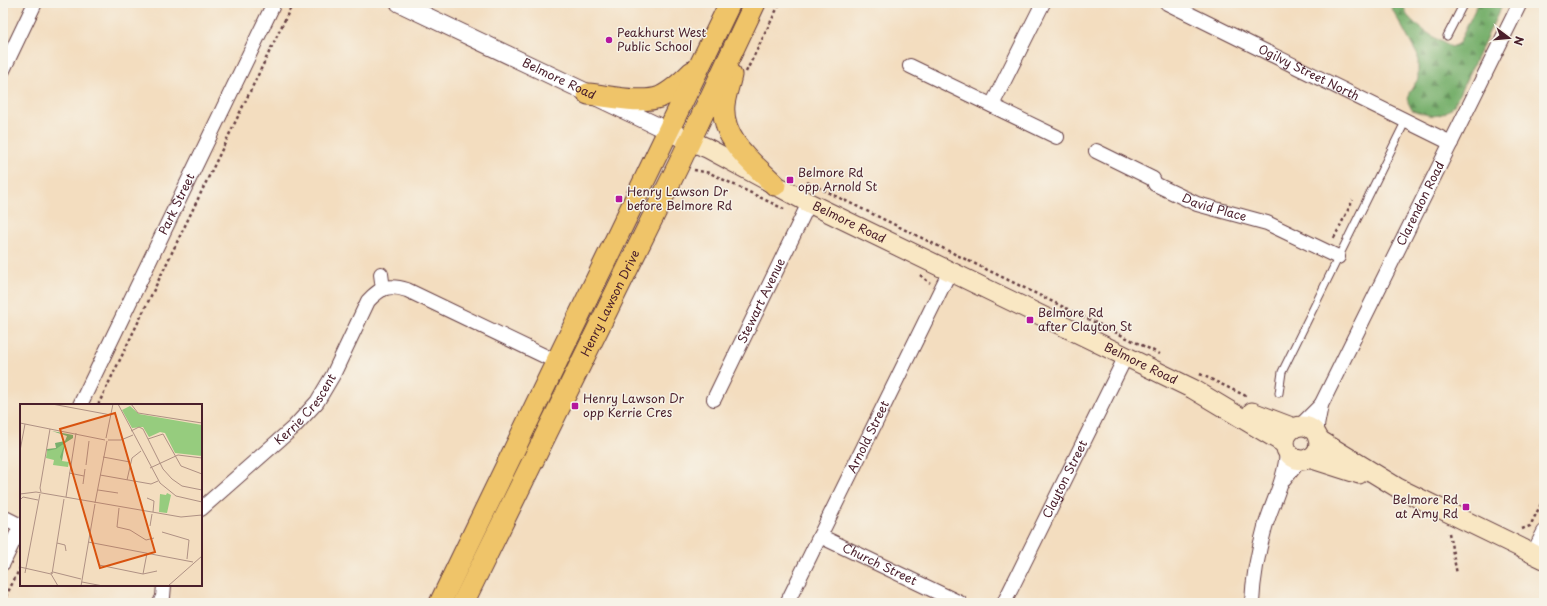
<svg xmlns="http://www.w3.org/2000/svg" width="1547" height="606" font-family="'Playpen Sans',sans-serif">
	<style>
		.forest { fill: url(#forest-firs); stroke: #61684c }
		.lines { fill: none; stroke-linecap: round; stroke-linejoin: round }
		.service-casing { stroke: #633c41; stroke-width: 9 }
		.minor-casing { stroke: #633c41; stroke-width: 16 }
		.tertiary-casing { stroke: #633c41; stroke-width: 19 }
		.secondary-casing { stroke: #633c41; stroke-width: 21 }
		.primary-casing { stroke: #633c41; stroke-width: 23 }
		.path { stroke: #633c41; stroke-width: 2.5; stroke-dasharray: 3 3; stroke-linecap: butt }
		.service { stroke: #fff; stroke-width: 7 }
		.minor { stroke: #fff; stroke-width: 14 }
		.tertiary { stroke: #fff; stroke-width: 17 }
		.secondary { stroke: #f9e7c3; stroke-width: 19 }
		.primary { stroke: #efc469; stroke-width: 21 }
		.poi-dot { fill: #b5179e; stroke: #f7f3e8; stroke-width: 1.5 }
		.labels { text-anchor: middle; stroke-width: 3; stroke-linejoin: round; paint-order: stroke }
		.poi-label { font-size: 12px; fill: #4a1f2b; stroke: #f7f3e8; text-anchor: start }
		.street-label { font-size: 12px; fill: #4a1f2b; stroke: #f7f3e8 }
		.inset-road { fill: none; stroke: #af9184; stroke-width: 1 }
		.view { fill: #d8530f; fill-opacity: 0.15; stroke: #d8530f; stroke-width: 2 }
		.inset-edge { fill: none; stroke: #4a1f2b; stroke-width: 2 }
	</style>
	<defs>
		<pattern id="forest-firs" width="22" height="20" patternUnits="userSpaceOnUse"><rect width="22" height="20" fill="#78b06d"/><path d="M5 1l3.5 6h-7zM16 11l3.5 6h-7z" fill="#648f5a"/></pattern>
	</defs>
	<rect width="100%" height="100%" fill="#f7f3e8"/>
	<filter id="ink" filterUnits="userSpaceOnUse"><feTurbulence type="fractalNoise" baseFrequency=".025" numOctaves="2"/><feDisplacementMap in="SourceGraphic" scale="8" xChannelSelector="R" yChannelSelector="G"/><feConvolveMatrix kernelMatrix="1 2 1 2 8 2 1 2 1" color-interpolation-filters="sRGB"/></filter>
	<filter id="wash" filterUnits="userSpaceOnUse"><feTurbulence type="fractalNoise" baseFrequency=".012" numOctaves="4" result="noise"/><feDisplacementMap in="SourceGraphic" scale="16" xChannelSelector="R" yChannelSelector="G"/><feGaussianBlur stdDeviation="0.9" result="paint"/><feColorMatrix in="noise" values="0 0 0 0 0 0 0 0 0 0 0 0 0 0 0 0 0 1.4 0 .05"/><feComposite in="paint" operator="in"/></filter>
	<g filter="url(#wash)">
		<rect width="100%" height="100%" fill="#f3ddbf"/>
		<path class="forest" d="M1385,3H1403C1404,7 1405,12 1407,15C1414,25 1441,43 1452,47L1459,43L1478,3H1503L1453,107C1437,120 1431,116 1412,110L1408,102L1409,93L1418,79V56L1390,5Z"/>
	</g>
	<g filter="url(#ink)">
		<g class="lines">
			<g class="service-casing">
				<path id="service" d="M1447,36L1464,3
					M1279,393L1282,372L1406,120"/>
			</g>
			<g class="minor-casing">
				<g id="minor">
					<path id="s1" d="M1167,3L1451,143"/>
					<path d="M910,66L1057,137"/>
					<path d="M3,70L35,3"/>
					<path d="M992,105L1043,3"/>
					<path id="s2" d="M1096,151L1153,179L1155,184L1197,204L1267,223L1338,257"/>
					<path d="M381,274L383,289"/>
					<path id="s3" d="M714,399L809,203"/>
					<path id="s4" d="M80,405L274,3"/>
					<path d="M1300,426L1321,405"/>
					<path id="s5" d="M1317,435V426L1321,405L1520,3"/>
					<path d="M1284,480L1296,465L1303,459"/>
					<path id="s6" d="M201,509L294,427L317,402L333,375L368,301C381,287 389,284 407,290L557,362"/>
					<path d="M3,517L21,526"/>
					<path id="s7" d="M820,536L960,603"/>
					<path d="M1533,554L1544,532"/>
					<path d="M3,563L21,525"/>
					<path d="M160,603L163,597L164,585"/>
					<path id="s8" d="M787,603L950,271"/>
					<path id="s9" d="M1004,603L1126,356"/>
					<path d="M1252,603C1253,577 1258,552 1265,527C1273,501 1286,478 1287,450"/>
				</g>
			</g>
			<g class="tertiary-casing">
				<g id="tertiary">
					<path id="s10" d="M399,3L668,131"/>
				</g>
			</g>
			<g class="secondary-casing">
				<g id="secondary">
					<path id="s11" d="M668,131L707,148L809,203L1193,389L1285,444"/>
					<path d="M1252,412L1294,428"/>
					<circle cx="1302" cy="443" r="17"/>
					<path d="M1318,439L1398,488L1544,559"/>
					<path d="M1309,458L1359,474"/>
				</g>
			</g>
			<g class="primary-casing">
				<g id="primary">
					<path d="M731,75C729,85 725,95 724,105C721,140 753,163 775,185"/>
					<path d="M588,94C609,96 641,104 660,97C672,92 683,81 692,72"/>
					<path d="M440,603L730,3"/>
					<path id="s12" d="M463,603L679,164L755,3"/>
				</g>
			</g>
			<path class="path" d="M746,72L780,3
				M694,170L710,173L786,210
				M807,182L1160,354
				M1334,238L1353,200
				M920,275L930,283
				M1200,374L1248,397
				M98,405L293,3
				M1522,529L1530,526L1544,498
				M1449,533L1457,574
				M3,602L21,566"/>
			<use href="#service" class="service"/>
			<use href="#minor" class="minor"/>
			<use href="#tertiary" class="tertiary"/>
			<use href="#secondary" class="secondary"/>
			<use href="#primary" class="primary"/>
		</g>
	</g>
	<g class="poi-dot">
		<circle cx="609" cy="40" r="4"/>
		<rect x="786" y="176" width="8" height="8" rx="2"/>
		<rect x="615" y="195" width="8" height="8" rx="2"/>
		<rect x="1026" y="316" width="8" height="8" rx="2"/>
		<rect x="571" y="402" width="8" height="8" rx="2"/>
		<rect x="1462" y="503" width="8" height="8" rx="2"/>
	</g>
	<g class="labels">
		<g class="poi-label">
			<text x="617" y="37">Peakhurst West<tspan x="617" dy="14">Public School</tspan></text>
			<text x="798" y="177">Belmore Rd<tspan x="798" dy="14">opp Arnold St</tspan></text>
			<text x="627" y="196">Henry Lawson Dr<tspan x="627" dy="14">before Belmore Rd</tspan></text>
			<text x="1038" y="317">Belmore Rd<tspan x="1038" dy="14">after Clayton St</tspan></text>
			<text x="583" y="403">Henry Lawson Dr<tspan x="583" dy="14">opp Kerrie Cres</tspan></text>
			<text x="1458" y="504" text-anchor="end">Belmore Rd<tspan x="1458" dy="14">at Amy Rd</tspan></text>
		</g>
		<g class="street-label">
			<text dy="4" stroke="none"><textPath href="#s1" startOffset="158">Ogilvy Street North</textPath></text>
			<text dy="4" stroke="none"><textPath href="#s10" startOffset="177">Belmore Road</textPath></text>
			<text dy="4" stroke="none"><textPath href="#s4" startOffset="223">Park Street</textPath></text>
			<text dy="4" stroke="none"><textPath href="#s5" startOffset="255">Clarendon Road</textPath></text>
			<text dy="4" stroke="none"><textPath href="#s2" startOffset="133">David Place</textPath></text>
			<text dy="4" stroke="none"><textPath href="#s11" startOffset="203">Belmore Road</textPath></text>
			<text dy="4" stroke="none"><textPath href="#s3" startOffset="109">Stewart Avenue</textPath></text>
			<text dy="4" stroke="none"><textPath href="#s12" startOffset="334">Henry Lawson Drive</textPath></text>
			<text dy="4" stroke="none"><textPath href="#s11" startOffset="527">Belmore Road</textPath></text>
			<text dy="4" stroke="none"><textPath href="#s6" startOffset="145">Kerrie Crescent</textPath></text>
			<text dy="4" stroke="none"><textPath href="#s8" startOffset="185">Arnold Street</textPath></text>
			<text dy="4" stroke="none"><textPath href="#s9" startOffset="138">Clayton Street</textPath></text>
			<text dy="4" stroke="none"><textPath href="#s7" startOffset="66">Church Street</textPath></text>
		</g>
	</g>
	<g transform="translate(20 404)">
		<rect width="182" height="182" fill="#f3ddbf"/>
		<path d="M32,27L53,31V34L45,39L42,57L28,52L27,45L36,44L35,39L45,37L47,32Z" fill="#78b06d"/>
		<path d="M110,2L119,10L182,21V52L155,49L145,29L140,28L129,33L123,23L112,24L102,6ZM45,39L40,53L42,57L49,58L48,63L33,61L34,56L26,54L27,47L36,45ZM147,89L151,91L147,109L139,108L140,90L146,91Z" fill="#96cc7e"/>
		<path class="inset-road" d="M32,0L91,11M98,0L140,79L156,92L182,98M111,0L118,9L182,19M0,19L85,36M111,27L119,23L123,25L143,65L152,75L162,82L182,86M86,34L93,0M128,35L143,30L161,62L182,70M88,36H101L113,31M0,47L5,20M83,53L110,58M66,61L69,37M130,64L158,51L182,54M49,69L64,72M80,71L131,80L138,77M107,76L112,54L121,47M63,80L65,65M78,86L98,89M21,88L20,84L30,25M0,90L16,88L161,113L182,111M46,93L56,29M127,94L134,97L133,108M0,96L3,93L18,96M75,99L87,37M99,104L97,123L110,126L126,136L134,134M130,122L132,110M142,128L169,136L167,155M68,138L173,158M37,139L45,141L46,147M79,161L123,170L127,149M0,163L31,170M31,168L32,170L44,95M33,168L61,175M5,169L20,90M31,170L38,182M123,170L137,167M62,178L83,182M61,182L75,100M148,182L182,152"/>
		<path class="view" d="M95,9L135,148L80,164L40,25Z"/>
		<rect width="182" height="182" class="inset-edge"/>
	</g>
	<rect width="1547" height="606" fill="none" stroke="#f7f3e8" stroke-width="16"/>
	<g transform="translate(1509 38) rotate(106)" stroke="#f7f3e8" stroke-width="3" paint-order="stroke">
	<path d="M0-3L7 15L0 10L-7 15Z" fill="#4a1f2b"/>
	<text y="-6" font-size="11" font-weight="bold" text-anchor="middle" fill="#4a1f2b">N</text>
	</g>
</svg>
